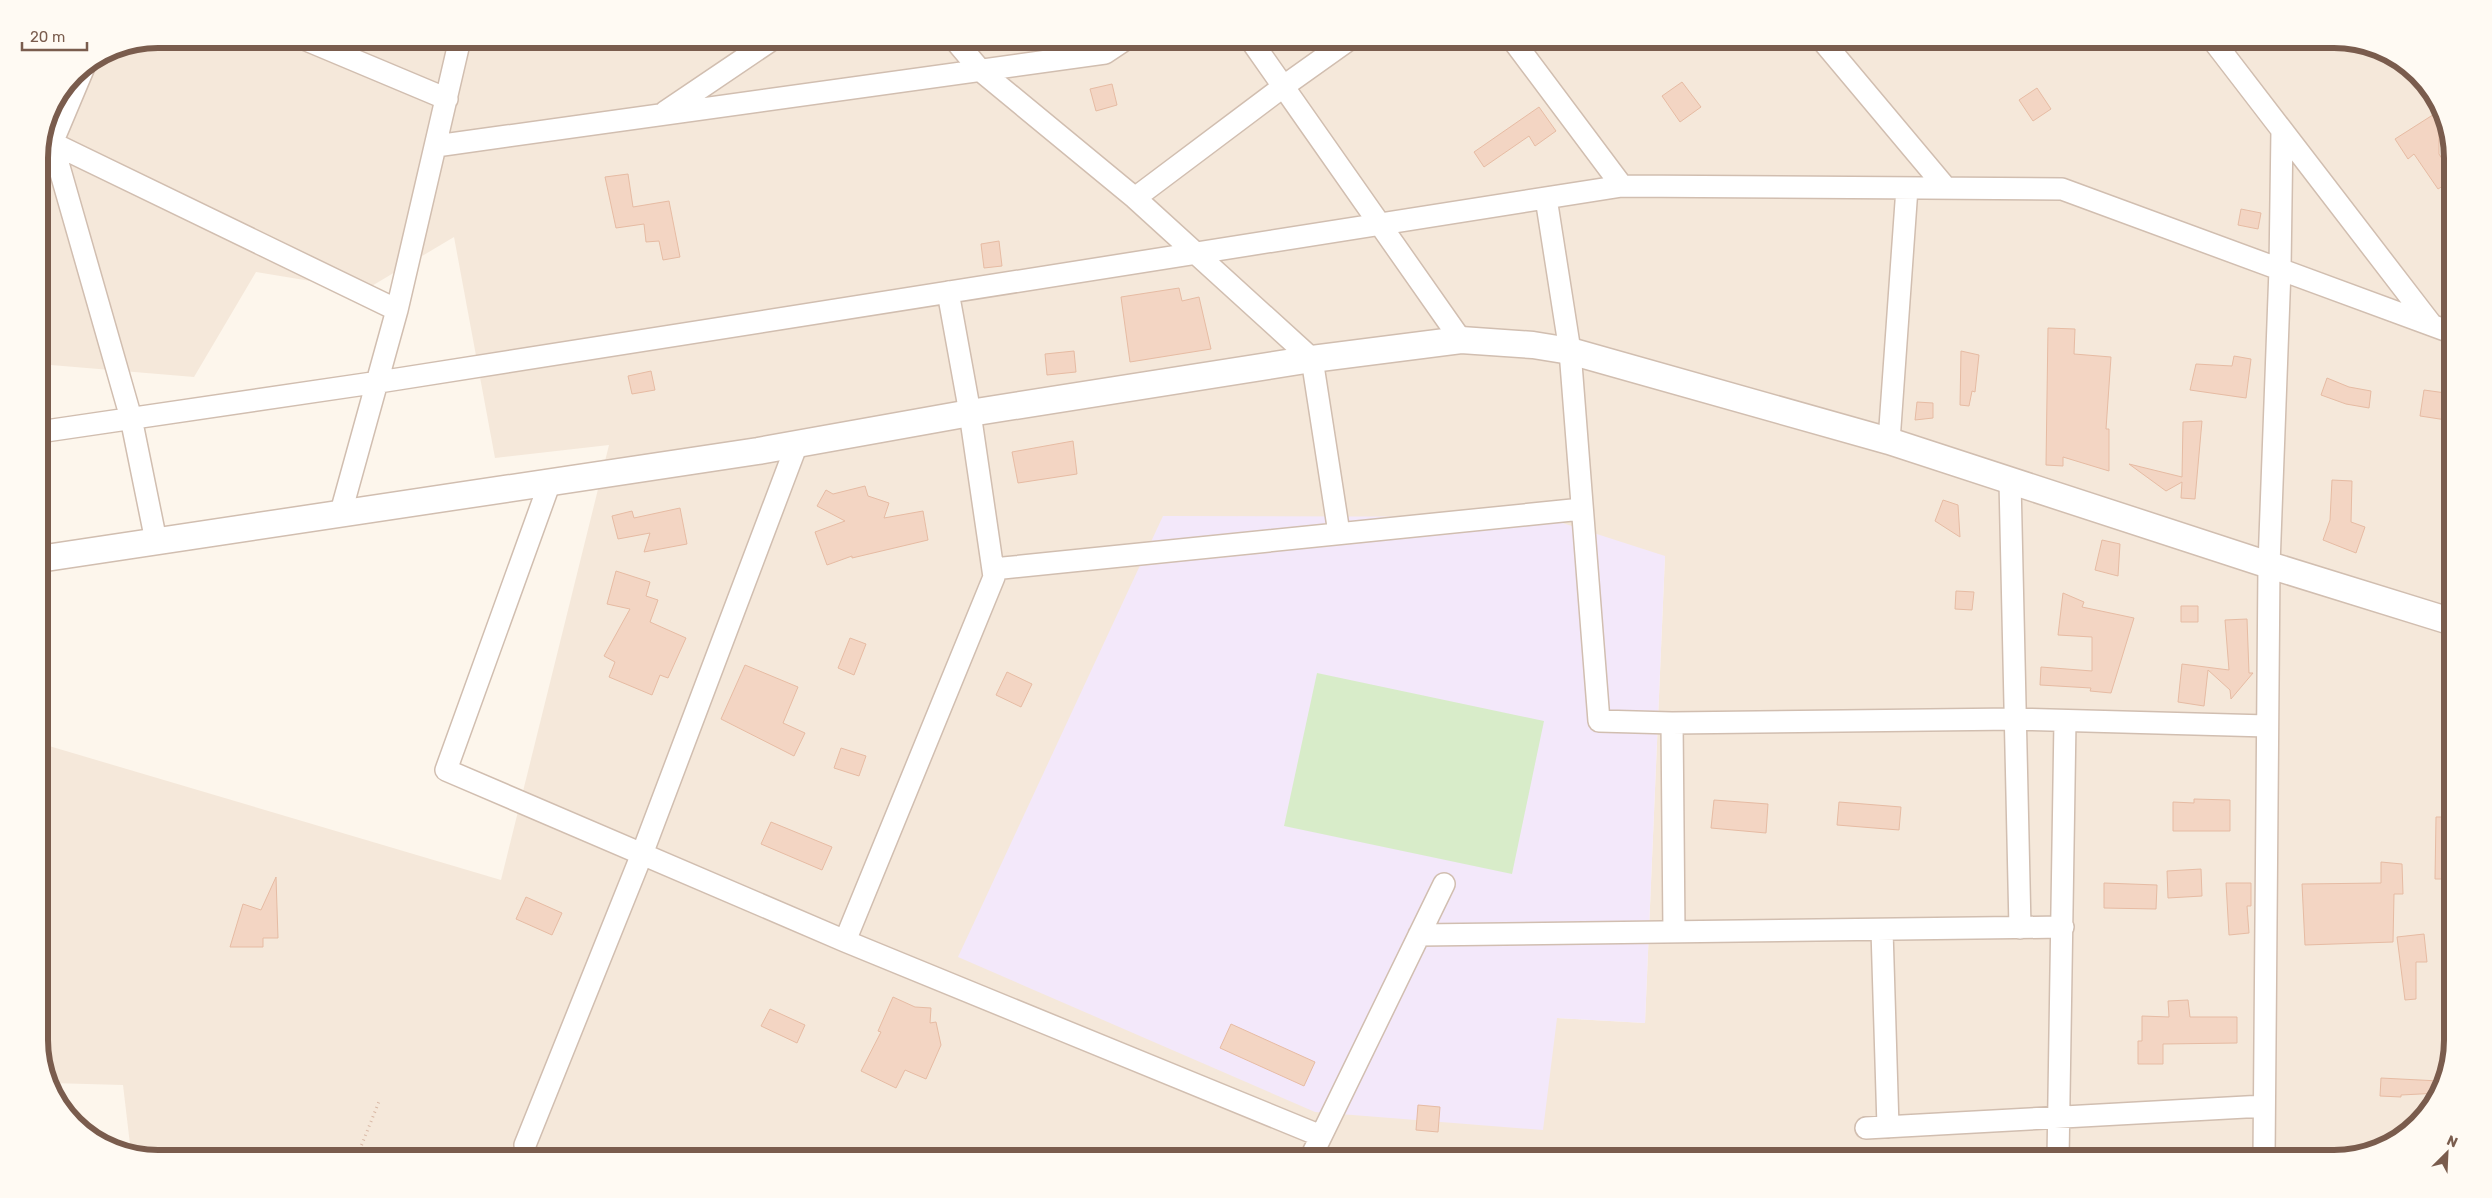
<svg xmlns="http://www.w3.org/2000/svg" width="2492" height="1198" font-family="Rubik,sans-serif">
	<style>
		.residential { fill: #f5e8da; fill-rule: evenodd }
		.education { fill: #f3e8fa }
		.green { fill: #d8ecc9 }
		.building { fill: #f3d5c3; stroke: #e6bba3 }
		.lines { fill: none; stroke-linecap: round; stroke-linejoin: round }
		.minor-casing { stroke: #d1beb0; stroke-width: 24 }
		.tertiary-casing { stroke: #d1beb0; stroke-width: 29 }
		.path { stroke: #d9b8a5; stroke-width: 3; stroke-dasharray: 1 4; stroke-linecap: butt }
		.minor { stroke: #fff; stroke-width: 21 }
		.tertiary { stroke: #fff; stroke-width: 26 }
		.rim { fill: none; stroke: #7a5c4d; stroke-width: 6 }
	</style>
	<rect width="100%" height="100%" fill="#fdf6ec"/>
	<path class="residential" d="M158,39H2334L2387,51L2433,92L2453,150V1040L2441,1093L2400,1139L2334,1159H158L131,1153L123,1085L51,1083L39,1048V743L501,880L609,445L495,458L454,237L365,290L256,272L194,377L39,364V150L48,112L74,73L113,48ZM1665,556L1645,1023L1557,1018Z"/>
	<path class="education" d="M1163,516L1544,517L1665,556L1645,1023L1557,1018L1543,1130L1315,1112L958,957Z"/>
	<path class="green" d="M1317,673L1544,721L1512,874L1284,826Z"/>
	<path class="building" d="M1682,82L1701,107L1680,122L1662,96Z
		M1112,84L1117,105L1096,111L1090,89Z
		M2037,88L2051,109L2033,121L2019,100Z
		M1539,107L1556,131L1535,146L1529,136L1484,167L1474,152Z
		M2439,111V154L2453,175V180L2438,189L2414,154L2408,159L2395,139Z
		M628,174L633,207L669,201L680,257L663,260L659,241L646,242L644,224L616,228L605,177Z
		M2241,209L2261,213L2258,229L2238,225Z
		M999,241L1002,266L984,268L981,244Z
		M1179,288L1182,301L1199,297L1211,349L1130,362L1121,297Z
		M2048,328L2075,329L2074,354L2111,357L2106,429H2109V471L2063,457V466L2046,465Z
		M1074,351L1076,372L1047,375L1045,354Z
		M1961,351L1979,355L1975,392L1972,391L1969,406L1960,405Z
		M2234,356L2251,359L2246,398L2190,390L2196,364L2232,366Z
		M651,371L655,390L632,394L628,376Z
		M2327,378L2349,387L2371,391L2369,408L2346,404L2321,395Z
		M2424,390L2453,394V421L2420,416Z
		M1917,402L1933,403V418L1915,420Z
		M2202,421L2195,499L2181,498L2182,482L2166,491L2129,464L2182,477L2183,422Z
		M1073,441L1077,474L1018,483L1012,452Z
		M2332,480L2352,481L2351,522L2365,527L2356,553L2323,540L2330,520Z
		M865,486L868,496L889,503L884,518L923,511L928,540L852,558V556L827,565L815,532L845,521L817,506L826,490L833,494Z
		M1943,500L1958,505L1960,537L1935,521Z
		M680,508L687,544L644,552L650,533L618,539L612,516L632,511L634,518Z
		M2102,540L2120,544L2118,576L2095,570Z
		M616,571L650,582L646,596L658,600L650,622L686,638L668,678L660,675L652,695L609,677L615,662L604,656L630,609L607,604Z
		M1956,591L1974,592L1972,610L1955,609Z
		M2063,593L2084,602L2082,607L2134,618L2111,693L2090,691L2091,688L2040,685L2041,667L2092,671V637L2058,635Z
		M2181,606H2198V622H2181Z
		M2247,619L2249,673H2253L2231,699L2230,690L2208,670L2204,706L2178,702L2182,664L2229,670L2225,620Z
		M850,638L866,644L854,675L838,668Z
		M745,665L798,687L783,723L805,733L794,756L721,719Z
		M1007,672L1032,684L1021,707L996,695Z
		M841,748L866,756L859,776L834,768Z
		M2194,799L2230,800V831H2173V802L2194,803Z
		M1714,800L1768,804L1766,833L1711,828Z
		M1839,802L1901,807L1899,830L1837,825Z
		M2436,817H2453V879H2435Z
		M771,822L832,847L822,870L761,844Z
		M2381,862L2402,864L2403,894H2394L2393,942L2305,945L2302,884L2381,883Z
		M2201,869L2202,896L2168,898L2167,871Z
		M276,877L278,938H263V947H230L243,904L261,910Z
		M2104,883L2157,885L2156,909L2104,908Z
		M2226,883H2251V906H2247L2249,933L2229,935Z
		M526,897L562,913L552,935L516,919Z
		M2424,934L2427,962H2416V999L2405,1000L2397,937Z
		M893,997L915,1007L931,1008L930,1023L936,1022L941,1045L926,1079L905,1070L896,1088L861,1071L881,1032L878,1031Z
		M2188,1000L2190,1017H2237V1043L2163,1044V1064H2138V1041H2142V1016L2169,1017L2168,1001Z
		M770,1009L805,1025L797,1043L761,1026Z
		M1231,1024L1315,1062L1304,1086L1220,1048Z
		M2381,1078L2439,1081V1093L2401,1095V1097L2380,1096Z
		M1418,1105L1440,1107L1438,1132L1416,1130Z"/>
	<g class="lines">
		<g class="minor-casing">
			<path id="minor" d="M304,39L447,99
				M954,39L981,71L1135,198L1312,359L1339,533
				M1250,39L1461,340
				M1512,39L1622,186
				M1821,39L1946,188
				M2212,39L2431,324
				M665,112L773,39
				M44,139L397,310
				M52,142L131,418L156,541
				M436,146L1105,53L1126,39
				M39,174L84,67
				M1135,198L1284,86L1350,39
				M1546,198L1570,351L1599,721L1672,723L2015,719L2267,726
				M39,432L379,382L1622,186L2062,189L2453,333
				M1889,441L1907,188
				M2010,481L2020,928
				M550,482L446,770L845,941L1321,1136
				M341,512L397,310L460,39
				M993,569L1582,509
				M1672,723L1674,932
				M1882,930L1888,1127
				M1419,935L2063,927
				M845,941L994,577L970,413L948,292
				M1866,1128L2264,1106
				M525,1145L642,854L797,444
				M1310,1159L1444,884
				M2058,1159L2065,721
				M2264,1159L2269,565L2280,269L2282,130"/>
		</g>
		<g class="tertiary-casing">
			<path id="tertiary" d="M39,559L758,451L970,413L1312,359L1461,340L1533,345L1570,351L1889,441L2269,565L2453,622"/>
		</g>
		<path class="path" d="M356,1159L380,1099"/>
		<use href="#minor" class="minor"/>
		<use href="#tertiary" class="tertiary"/>
	</g>
	<path d="M0 0H2492V1198H0ZM158 48H2334A110 110 0 0 1 2444 158V1040A110 110 0 0 1 2334 1150H158A110 110 0 0 1 48 1040V158A110 110 0 0 1 158 48Z" fill="#fffaf3" fill-rule="evenodd"/>
	<path class="rim" d="M158 48H2334A110 110 0 0 1 2444 158V1040A110 110 0 0 1 2334 1150H158A110 110 0 0 1 48 1040V158A110 110 0 0 1 158 48Z"/>
	<g transform="translate(2447 1153) rotate(24)" stroke="#fffaf3" stroke-width="4" paint-order="stroke">
	<path d="M0-4L9 19L0 12L-9 19Z" fill="#7a5c4d"/>
	<text y="-8" font-size="14" font-weight="bold" text-anchor="middle" fill="#7a5c4d">N</text>
	</g>
	<path d="M22 42v8h65v-8" fill="none" stroke="#7a5c4d" stroke-width="2.5"/>
	<text x="30" y="42" font-size="15" fill="#7a5c4d" stroke="#fffaf3" stroke-width="4" paint-order="stroke">20 m</text>
</svg>
